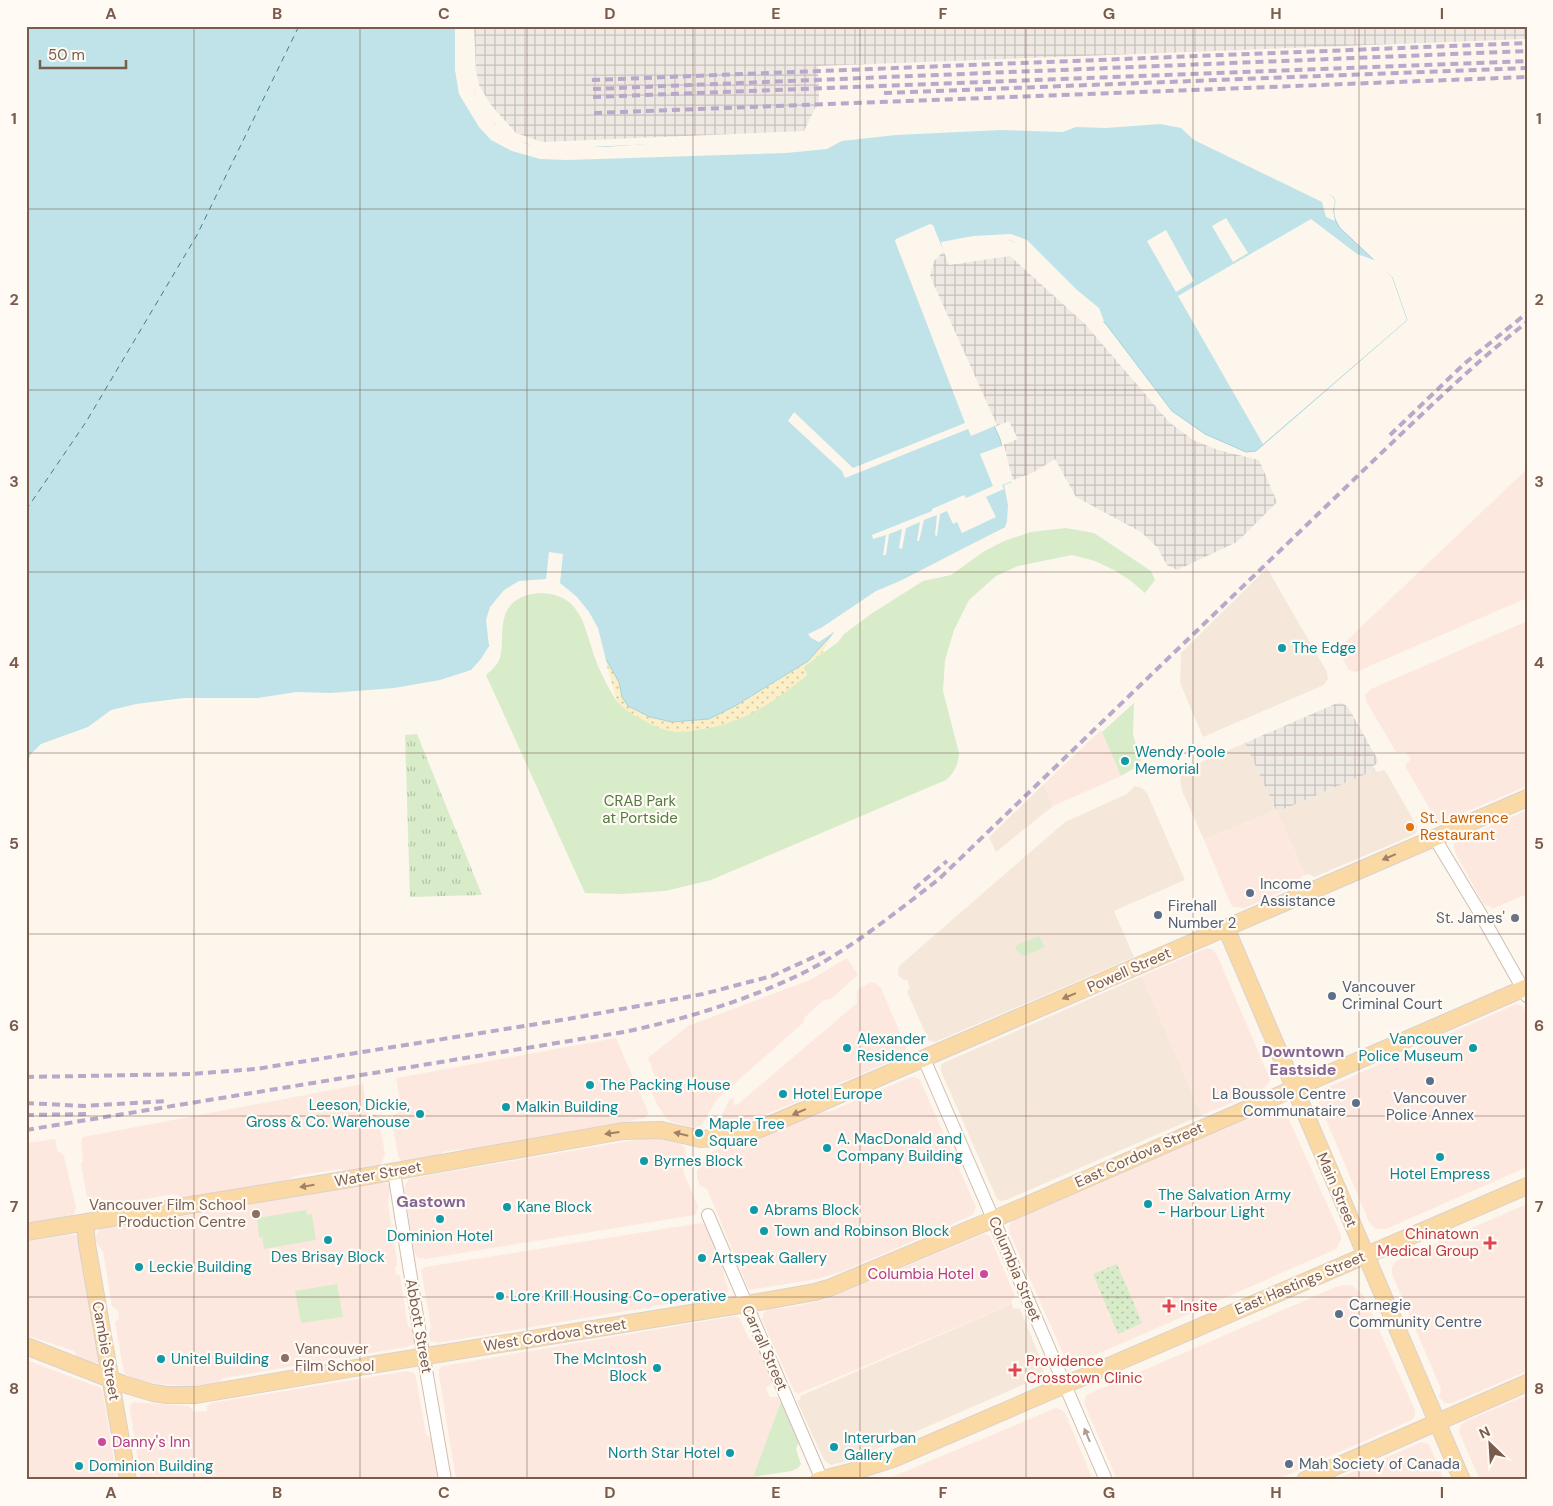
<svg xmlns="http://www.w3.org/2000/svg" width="1553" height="1506" font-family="'DM Sans',sans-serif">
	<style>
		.residential { fill: #f5e8da }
		.commercial { fill: #fde8e0 }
		.industrial { fill: url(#industrial-grid) }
		.grass { fill: url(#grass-tufts) }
		.sand { fill: url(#sand-dots) }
		.park { fill: #d8ecc9 }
		.garden { fill: url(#garden-dots) }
		.water { fill: #bfe3e8; stroke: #a5d3da }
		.pier { fill: #fdf6ec }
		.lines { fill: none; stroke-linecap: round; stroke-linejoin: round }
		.ferry { stroke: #437c86; stroke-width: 1; stroke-dasharray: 6 5; stroke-linecap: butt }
		.minor-casing { stroke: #d1beb0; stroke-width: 14 }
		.major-casing { stroke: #dad1cd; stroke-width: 18 }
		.minor { stroke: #fff; stroke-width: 12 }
		.major { stroke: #fbd9a5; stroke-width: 16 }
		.rail { stroke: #b9a8c9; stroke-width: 4; stroke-dasharray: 8 5; stroke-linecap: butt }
		.oneway { fill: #a18267 }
		.oneway2 { fill: #af9d94 }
		.grid { fill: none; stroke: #7a5c4d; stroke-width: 1; stroke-opacity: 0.55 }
		.culture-dot { fill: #0f9aa8; stroke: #fffaf3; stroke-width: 2 }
		.food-dot { fill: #e8710a; stroke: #fffaf3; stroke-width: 2 }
		.service-dot { fill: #5c6f8a; stroke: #fffaf3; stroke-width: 2 }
		.worship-dot { fill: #6b7280; stroke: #fffaf3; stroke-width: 2 }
		.education-dot { fill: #8d6e63; stroke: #fffaf3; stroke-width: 2 }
		.health-dot { fill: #e0444e; stroke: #fffaf3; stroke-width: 2 }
		.hotel-dot { fill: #d1479c; stroke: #fffaf3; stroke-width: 2 }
		.labels { text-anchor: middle; stroke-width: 4.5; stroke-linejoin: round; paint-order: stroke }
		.culture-label { font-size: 15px; fill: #0d838f; stroke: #fffaf3; text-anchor: start }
		.park-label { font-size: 15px; fill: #537a41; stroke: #fffaf3 }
		.food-label { font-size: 15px; fill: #c56008; stroke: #fffaf3; text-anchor: start }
		.service-label { font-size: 15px; fill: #4e5e75; stroke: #fffaf3; text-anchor: start }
		.worship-label { font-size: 15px; fill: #5b616d; stroke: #fffaf3; text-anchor: end }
		.street-label { font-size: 15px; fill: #7a5c4d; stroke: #fffaf3 }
		.education-label { font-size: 15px; fill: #785e54; stroke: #fffaf3; text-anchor: end }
		.health-label { font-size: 15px; fill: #be3a42; stroke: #fffaf3; text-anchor: start }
		.hotel-label { font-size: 15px; fill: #b23c85; stroke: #fffaf3; text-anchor: end }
		.neighbourhood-label { font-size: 16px; font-weight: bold; fill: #846695; stroke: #fffaf3 }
		.neatline { fill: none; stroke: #7a5c4d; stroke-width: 2 }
		.grid-label { font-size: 16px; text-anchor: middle; font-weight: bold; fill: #7a5c4d }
	</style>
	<defs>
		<pattern id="industrial-grid" width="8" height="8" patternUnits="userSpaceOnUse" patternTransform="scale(1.25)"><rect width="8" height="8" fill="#efe9e4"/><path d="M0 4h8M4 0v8" fill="none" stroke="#c7c0bb"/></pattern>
		<pattern id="grass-tufts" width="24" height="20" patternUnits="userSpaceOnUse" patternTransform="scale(1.25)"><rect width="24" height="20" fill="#d8ecc9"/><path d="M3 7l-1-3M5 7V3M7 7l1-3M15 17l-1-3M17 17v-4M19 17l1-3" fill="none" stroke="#b4c2a5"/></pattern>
		<pattern id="sand-dots" width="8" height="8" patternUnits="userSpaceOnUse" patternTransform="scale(1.25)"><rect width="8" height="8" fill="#fcefc7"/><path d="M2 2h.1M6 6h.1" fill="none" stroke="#d1c5a4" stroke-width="1.8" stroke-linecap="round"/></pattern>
		<pattern id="garden-dots" width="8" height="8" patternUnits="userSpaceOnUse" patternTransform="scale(1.25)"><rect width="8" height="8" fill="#d8ecc9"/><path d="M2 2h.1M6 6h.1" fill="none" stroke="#b4c2a5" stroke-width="1.8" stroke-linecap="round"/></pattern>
	</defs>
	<rect width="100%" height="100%" fill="#fdf6ec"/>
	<path class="residential" d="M1267,568L1327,672L1328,679L1324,685L1203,737L1180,683L1181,653Z
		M1245,743L1276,810L1204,840L1182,791L1180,778L1183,772L1188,768Z
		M1375,770L1378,772L1383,770L1386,772L1417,826V832L1411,836L1314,877L1309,874L1305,875L1277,812Z
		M1044,784L1053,806L996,852L989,837Z
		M1135,786L1142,788L1147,793L1185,880L1114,911L1134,957L935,1042L929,1041L907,992L910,988L907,980H903L899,976L898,971L899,966L1065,822L1127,794Z
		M1142,976L1202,1115L1006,1200L1000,1201L997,1199L941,1071V1064Z
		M1012,1304L1013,1308L1020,1309L1044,1367L1043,1376L851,1460L831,1465L824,1460L797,1401L801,1399L800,1396Z"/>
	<path class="commercial" d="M1527,469V598L1356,672L1349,670L1340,655L1339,649L1341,646Z
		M1527,621V786L1442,822H1439L1434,816L1406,768V764L1411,759L1405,752H1396L1366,701L1365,695L1371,689Z
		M1101,730L1121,776L1053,806L1044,784Z
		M1276,810L1305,875L1301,877L1300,883L1245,908L1234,907L1231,905L1204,840Z
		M1527,810V894L1492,909L1490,906L1484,905L1455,852L1454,844L1460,840Z
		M1204,949H1212L1217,955L1270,1079L1268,1084L1262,1090L1202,1115L1142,976Z
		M847,958L858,975L831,999L824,1000L805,1017L803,1023L717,1099L702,1125L695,1128L672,1122L667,1119L656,1103L650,1087L657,1082L648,1058L688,1026L810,980Z
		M871,982L875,983L881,988L906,1047L905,1054L901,1057L753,1120L747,1127L726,1130L723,1124L722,1115L729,1100L733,1098L734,1105H737L857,1003V990Z
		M1516,1004L1522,1006L1527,1014V1167L1386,1229H1376L1369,1222L1317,1098V1092Z
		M616,1038L647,1109L648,1114L645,1118L474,1152L460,1149L443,1152L432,1160L406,1163L401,1161L398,1156L392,1120L394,1115L402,1111L396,1078Z
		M911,1077H915L920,1080L976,1207L973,1215L841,1272L817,1279L749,1290L707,1189L700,1186L697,1178V1171L707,1155L739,1138L821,1112L831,1111Z
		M363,1084L368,1114H375L379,1121L385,1154L382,1162L379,1166L351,1172L340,1169L295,1176L285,1181L184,1198L173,1194L135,1201L122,1209L94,1211L88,1204L81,1164L83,1160L81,1142L83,1137Z
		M1276,1108L1282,1110L1286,1113L1341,1235V1240L1336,1249L1077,1363L1072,1364L1067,1362L1010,1234L1009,1228L1011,1223L1015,1219L1269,1110Z
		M658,1136L679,1142L685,1148L686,1155L683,1171L698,1207L695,1215L425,1259L418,1258L414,1252L404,1188L408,1180L413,1178Z
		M55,1139L57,1150L64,1156L76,1207L75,1212L72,1216L68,1218L26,1224V1143Z
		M377,1183H385L389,1184L390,1188L388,1205L397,1261V1265L395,1267L396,1274L400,1276L408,1326L414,1331L415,1343L407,1347L223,1378L216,1385L189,1386L158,1384L131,1378L124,1373L115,1322L119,1319V1315L118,1311L112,1306L103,1251L97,1244L95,1238L100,1228L111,1225L117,1227L250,1205L256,1201Z
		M1527,1204V1371L1452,1403H1445L1439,1397L1441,1389L1392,1274V1267L1396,1261Z
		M701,1223L706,1225L723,1266L725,1281L729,1290L726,1294L438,1343L430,1341L429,1335L431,1326L421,1270L425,1267Z
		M984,1234H987L990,1237L1015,1296L1011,1301L1012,1304L798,1394L794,1391L762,1320L764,1312L768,1310L792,1307L824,1300Z
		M69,1235H78L82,1239L83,1266L94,1338L98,1343L100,1362L98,1363H94L78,1358L74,1351L26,1335V1241Z
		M1344,1285L1352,1286L1359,1291L1364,1296L1415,1410V1416L1412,1420L1276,1480H1117L1084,1403L1086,1395L1336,1287Z
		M735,1316L740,1319L749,1339L757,1344L773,1383L766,1388L770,1397H778L782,1399L753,1477L737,1480H456L439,1375V1369L442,1366Z
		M26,1360L101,1388L103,1393L117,1480H26Z
		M407,1371L414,1373L416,1378L426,1434L431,1438L438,1480H141L130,1410V1405L134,1402L189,1406L194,1412L207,1411V1406L211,1403Z
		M1527,1395V1480H1480L1459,1432L1460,1426L1466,1421Z
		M1056,1408L1062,1410L1065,1413L1093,1480H885Z
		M1422,1442L1429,1444L1444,1480H1334Z"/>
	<path class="industrial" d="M474,26H1527V39L818,66L819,100L804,131L542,142L516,133L491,105L479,85L476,71Z
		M933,225L949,265L1010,256L1085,324L1169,422L1193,440L1218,450L1259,460L1277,502L1237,542L1177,570L1167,565L1157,547L1141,532L1076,497L1055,459L1032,473L1003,484L980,454L1018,439L1009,421L971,436L896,239Z
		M1342,703L1348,707L1378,760V763L1373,766L1375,770L1277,812L1245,743L1335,704Z"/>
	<path class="grass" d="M417,734L482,895L410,897L405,735Z"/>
	<path class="sand" d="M835,631L817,662L800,681L767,727L677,733L675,731L670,732L657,728L624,710L617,701L604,656L614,667Z"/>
	<path class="park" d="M1066,528L1094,533L1151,571L1155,580L1145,593L1131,581L1114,570L1095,561L1072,555L1018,566L996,576L969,600L954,630L945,660L943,691L959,753C958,765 955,772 946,780L711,880L665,891L621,894L585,893L486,675C491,671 498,664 500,658C505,640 497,615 515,601C532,589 561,591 574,607C584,619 587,634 592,649C597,666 606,684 616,700C623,709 633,715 643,720C654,726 666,732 679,732C685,733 692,731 697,730C740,725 775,702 807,675L804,667L838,642L844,634L871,614L923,581L951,575L983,552L1004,541L1031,532Z
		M1134,703L1133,735L1141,760L1138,766L1121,776L1102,732Z
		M1039,936L1045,947L1024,956L1018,952L1015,946Z
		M306,1210L307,1215L312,1214L316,1240L264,1249L262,1237H259L257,1218Z
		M337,1284L343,1317L301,1323L295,1291Z
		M782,1399L799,1441L796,1449L801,1464L798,1468L792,1471L753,1477Z"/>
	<path class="garden" d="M1117,1264L1142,1323L1118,1334L1093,1274Z"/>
	<path class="water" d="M26,26H465L468,77L481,109L506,136L542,150L1170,119L1333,197L1335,202C1332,212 1334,219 1340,228L1392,277L1407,320L1256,451L1246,452L1205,434L1172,411L1106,324L1065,287L1028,245L1001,238L943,249L932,259L927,276L1000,439L1012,488L1010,524L866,605L835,631L808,661L735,706L709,719L672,722L650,717L628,706L622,697L619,682L604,656L589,619L561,588L526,583L515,588L492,615V630L485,668L421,688L297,697L256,704L149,707L119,713L41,754L26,773Z"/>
	<path class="pier" d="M455,26H468L470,77L475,93L483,108L495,124L507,134L527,144L543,147H604L986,120L1081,116H1152L1177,119L1191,124L1318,188L1333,197L1335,202L1333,210L1335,221L1326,217L1322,202L1194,140L1181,128L1160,124L1106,128L1076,127L1063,132L1001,130L896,135L842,141L827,149L786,153L567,160L540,159L512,151L491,140L479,127L459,94L455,70Z
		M1226,218L1248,253L1233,262L1212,226Z
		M1311,219L1357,254L1377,261L1392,277L1407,320L1263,444L1178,296Z
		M930,224L933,225L943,250L941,242L973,236L1011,234L1027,240L1077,290L1099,308L1104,321L1101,323L1063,289L1027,247L1012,241L1002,240L944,251L934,261L930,276L997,425L971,436L968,429L845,478L842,471L788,421L794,412L853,468L965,423L895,241L896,239Z
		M1166,230L1194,281L1176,292L1147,241Z
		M1004,445L1013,481L1002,485L1004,489L986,497L996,517L962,533L957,522L953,524L947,511L940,514L937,536L935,535L937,515L924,520L919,541H917L920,522L906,528L902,549L899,548L902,529L889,534L886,555H883L886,535L873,539L872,535L932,511V509L964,495L966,498L993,486L980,454Z
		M1013,482L1014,489L1012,525L1007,534L980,546L867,607L837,633L829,641L834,632L819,642L811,638L808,634L821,628L876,591L900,581L1005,527L1007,521L1008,505L1004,485Z
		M549,552L563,554L560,583L577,597L589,612L598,628L608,668L587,620L572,602L560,591L541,586H527L516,590L503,603L495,616L496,651L486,670L469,681L445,684L393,696L317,702L297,700L274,710L256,707L240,709L140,710L120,715L103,729L80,736L43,756L26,776V764L31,754L41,744L88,727L111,710L136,704L184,698H258L296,692L331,693L394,688L440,680L471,670L481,659L489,646L486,620L490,607L504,590L519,581L546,579Z"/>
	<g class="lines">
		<path class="ferry" d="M26,510L86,422L197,235L299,26"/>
		<g class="minor-casing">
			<path id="minor" d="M1434,837L1480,913L1527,996
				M924,1059L1106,1480
				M394,1172L421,1341L445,1480
				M708,1215L822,1480"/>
		</g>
		<g class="major-casing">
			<path id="major" d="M1226,928L1462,1480
				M85,1222L87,1244L128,1480
				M26,1232L374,1175L623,1131L661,1130L701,1139L728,1137L760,1129L1527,798
				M26,1346L123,1384L153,1393L167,1395H196L361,1367
				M365,1366L765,1301L815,1292L829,1288L1013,1211L1527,987
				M819,1480L862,1469L893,1459L1527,1186
				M1305,1480L1527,1383"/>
		</g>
		<use href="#minor" class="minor"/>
		<use href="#major" class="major"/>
		<path class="rail" d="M592,80L1527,43
			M593,89L1527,51
			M884,93L1527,68
			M593,97L1527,61
			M594,113L1527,77
			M1390,435L1464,364L1527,313
			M914,889L947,861
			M26,1077L191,1074L256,1069L568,1019L703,994L772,976L825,952
			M26,1103L84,1106L167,1101
			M26,1115L90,1114
			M26,1130L624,1032C685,1019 745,1001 801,974C851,949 895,913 939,879L1397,438C1439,398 1481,358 1527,322"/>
	</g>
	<defs><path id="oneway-solid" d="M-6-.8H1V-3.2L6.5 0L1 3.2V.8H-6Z" transform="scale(1.25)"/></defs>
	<g class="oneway">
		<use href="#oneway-solid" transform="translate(1389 857) rotate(157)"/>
		<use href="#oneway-solid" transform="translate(1069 996) rotate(157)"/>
		<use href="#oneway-solid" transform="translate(799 1112) rotate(157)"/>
		<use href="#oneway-solid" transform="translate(612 1133) rotate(172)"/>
		<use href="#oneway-solid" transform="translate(681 1134) rotate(-167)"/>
		<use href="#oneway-solid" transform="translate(307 1186) rotate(171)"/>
	</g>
	<use class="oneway2" href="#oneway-solid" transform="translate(1087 1435) rotate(-113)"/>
	<path class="grid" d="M194,26V1480M360,26V1480M527,26V1480M693,26V1480M860,26V1480M1026,26V1480M1193,26V1480M1359,26V1480M26,209H1527M26,390H1527M26,572H1527M26,753H1527M26,934H1527M26,1116H1527M26,1297H1527"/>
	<g class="culture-dot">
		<circle cx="1282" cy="648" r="5"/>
		<circle cx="1125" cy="761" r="5"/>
		<circle cx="847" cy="1048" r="5"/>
		<circle cx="1473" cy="1048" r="5"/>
		<circle cx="590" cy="1085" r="5"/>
		<circle cx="783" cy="1094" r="5"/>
		<circle cx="506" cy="1107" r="5"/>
		<circle cx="420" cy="1114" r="5"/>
		<circle cx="699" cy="1133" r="5"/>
		<circle cx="827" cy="1148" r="5"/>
		<circle cx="1440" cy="1157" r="5"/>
		<circle cx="644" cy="1161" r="5"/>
		<circle cx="1148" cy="1204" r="5"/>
		<circle cx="507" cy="1207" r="5"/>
		<circle cx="754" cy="1210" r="5"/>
		<circle cx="440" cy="1219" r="5"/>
		<circle cx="764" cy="1231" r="5"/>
		<circle cx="328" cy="1240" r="5"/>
		<circle cx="702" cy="1258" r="5"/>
		<circle cx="139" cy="1267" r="5"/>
		<circle cx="500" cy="1296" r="5"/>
		<circle cx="161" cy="1359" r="5"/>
		<circle cx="657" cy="1368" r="5"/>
		<circle cx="834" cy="1447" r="5"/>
		<circle cx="730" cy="1453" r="5"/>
		<circle cx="79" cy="1466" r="5"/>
	</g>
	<circle class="food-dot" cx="1410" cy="827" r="5"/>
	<g class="service-dot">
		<circle cx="1250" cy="893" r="5"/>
		<circle cx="1158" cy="915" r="5"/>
		<circle cx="1332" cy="996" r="5"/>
		<circle cx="1430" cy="1081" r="5"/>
		<circle cx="1356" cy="1103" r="5"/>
		<circle cx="1339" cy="1314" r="5"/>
		<circle cx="1289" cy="1464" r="5"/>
	</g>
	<circle class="worship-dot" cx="1515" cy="918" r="5"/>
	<g class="education-dot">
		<circle cx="256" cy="1214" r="5"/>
		<circle cx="285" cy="1358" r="5"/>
	</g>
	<g class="health-dot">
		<path d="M1487.5 1235.5h5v5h5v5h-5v5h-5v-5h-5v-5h5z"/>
		<path d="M1166.5 1298.5h5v5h5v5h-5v5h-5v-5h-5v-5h5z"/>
		<path d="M1012.5 1362.5h5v5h5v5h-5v5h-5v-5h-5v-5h5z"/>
	</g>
	<g class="hotel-dot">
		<circle cx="984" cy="1274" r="5"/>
		<circle cx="102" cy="1442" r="5"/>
	</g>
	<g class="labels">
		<g class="culture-label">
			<text x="1292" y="653">The Edge</text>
			<text x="1135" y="757">Wendy Poole<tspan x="1135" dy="17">Memorial</tspan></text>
			<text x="857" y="1044">Alexander<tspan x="857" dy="17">Residence</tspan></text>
			<text x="1463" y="1044" text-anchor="end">Vancouver<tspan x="1463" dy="17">Police Museum</tspan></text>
			<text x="600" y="1090">The Packing House</text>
			<text x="793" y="1099">Hotel Europe</text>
			<text x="410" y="1110" text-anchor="end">Leeson, Dickie,<tspan x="410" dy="17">Gross &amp; Co. Warehouse</tspan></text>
			<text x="516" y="1112">Malkin Building</text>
			<text x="709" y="1129">Maple Tree<tspan x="709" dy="17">Square</tspan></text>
			<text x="837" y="1144">A. MacDonald and<tspan x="837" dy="17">Company Building</tspan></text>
			<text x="654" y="1166">Byrnes Block</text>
			<text x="1440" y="1179" text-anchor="middle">Hotel Empress</text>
			<text x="1158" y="1200">The Salvation Army<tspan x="1158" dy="17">- Harbour Light</tspan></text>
			<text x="517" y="1212">Kane Block</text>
			<text x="764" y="1215">Abrams Block</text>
			<text x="774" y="1236">Town and Robinson Block</text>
			<text x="440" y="1241" text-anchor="middle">Dominion Hotel</text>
			<text x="328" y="1262" text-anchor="middle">Des Brisay Block</text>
			<text x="712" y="1263">Artspeak Gallery</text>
			<text x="149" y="1272">Leckie Building</text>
			<text x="510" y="1301">Lore Krill Housing Co-operative</text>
			<text x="171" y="1364">Unitel Building</text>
			<text x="647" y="1364" text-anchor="end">The McIntosh<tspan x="647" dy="17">Block</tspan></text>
			<text x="844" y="1443">Interurban<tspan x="844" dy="17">Gallery</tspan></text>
			<text x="720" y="1458" text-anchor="end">North Star Hotel</text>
			<text x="89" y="1471">Dominion Building</text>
		</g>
		<g class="park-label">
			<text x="640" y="806">CRAB Park<tspan x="640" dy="17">at Portside</tspan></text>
		</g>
		<g class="food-label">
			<text x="1420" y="823">St. Lawrence<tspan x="1420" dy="17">Restaurant</tspan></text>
		</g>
		<g class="service-label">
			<text x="1260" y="889">Income<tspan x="1260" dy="17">Assistance</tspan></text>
			<text x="1168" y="911">Firehall<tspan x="1168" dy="17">Number 2</tspan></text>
			<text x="1342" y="992">Vancouver<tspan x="1342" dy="17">Criminal Court</tspan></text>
			<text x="1346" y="1099" text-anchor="end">La Boussole Centre<tspan x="1346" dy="17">Communataire</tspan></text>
			<text x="1430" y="1103" text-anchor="middle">Vancouver<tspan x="1430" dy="17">Police Annex</tspan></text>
			<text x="1349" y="1310">Carnegie<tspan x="1349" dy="17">Community Centre</tspan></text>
			<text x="1299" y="1469">Mah Society of Canada</text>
		</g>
		<g class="worship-label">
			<text x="1505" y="923">St. James'</text>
		</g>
		<g class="street-label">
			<text transform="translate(1129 970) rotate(-24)" y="5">Powell Street</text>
			<text transform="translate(1139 1155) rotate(-24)" y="5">East Cordova Street</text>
			<text transform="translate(378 1174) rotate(-10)" y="5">Water Street</text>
			<text transform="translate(1337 1190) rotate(67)" y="5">Main Street</text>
			<text transform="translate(1015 1269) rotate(67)" y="5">Columbia Street</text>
			<text transform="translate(1300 1283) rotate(-23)" y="5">East Hastings Street</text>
			<text transform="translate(419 1326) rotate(80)" y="5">Abbott Street</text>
			<text transform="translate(555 1335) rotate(-9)" y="5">West Cordova Street</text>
			<text transform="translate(765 1348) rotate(66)" y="5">Carrall Street</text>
			<text transform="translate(106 1351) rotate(80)" y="5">Cambie Street</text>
		</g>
		<g class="education-label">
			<text x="246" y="1210">Vancouver Film School<tspan x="246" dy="17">Production Centre</tspan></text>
			<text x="295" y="1354" text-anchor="start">Vancouver<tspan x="295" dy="17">Film School</tspan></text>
		</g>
		<g class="health-label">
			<text x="1479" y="1239" text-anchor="end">Chinatown<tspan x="1479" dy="17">Medical Group</tspan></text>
			<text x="1180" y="1311">Insite</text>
			<text x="1026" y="1366">Providence<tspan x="1026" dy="17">Crosstown Clinic</tspan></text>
		</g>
		<g class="hotel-label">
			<text x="974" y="1279">Columbia Hotel</text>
			<text x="112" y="1447" text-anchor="start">Danny's Inn</text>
		</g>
		<g class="neighbourhood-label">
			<text x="1303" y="1057">Downtown<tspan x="1303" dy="18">Eastside</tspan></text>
			<text x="431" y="1207">Gastown</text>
		</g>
	</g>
	<rect width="1553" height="1506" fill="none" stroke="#fffaf3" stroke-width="55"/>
	<g transform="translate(1490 1444) rotate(335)" stroke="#fffaf3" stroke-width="4" paint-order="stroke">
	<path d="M0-4L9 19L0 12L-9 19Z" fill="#7a5c4d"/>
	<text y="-8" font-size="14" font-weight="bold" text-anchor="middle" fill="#7a5c4d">N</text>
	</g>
	<path d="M40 60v8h86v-8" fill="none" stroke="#7a5c4d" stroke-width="2.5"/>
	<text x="48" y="60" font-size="15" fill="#7a5c4d" stroke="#fffaf3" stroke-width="4" paint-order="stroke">50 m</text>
	<rect x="28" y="28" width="1498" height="1450" class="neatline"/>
	<g class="grid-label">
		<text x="111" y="19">A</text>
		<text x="277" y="19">B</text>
		<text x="444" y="19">C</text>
		<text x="610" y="19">D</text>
		<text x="776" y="19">E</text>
		<text x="943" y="19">F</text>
		<text x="1109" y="19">G</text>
		<text x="1276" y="19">H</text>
		<text x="1442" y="19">I</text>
		<text x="14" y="124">1</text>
		<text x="1539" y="124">1</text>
		<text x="14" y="305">2</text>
		<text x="1539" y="305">2</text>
		<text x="14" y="487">3</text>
		<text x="1539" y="487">3</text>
		<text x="14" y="668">4</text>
		<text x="1539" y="668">4</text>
		<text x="14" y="849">5</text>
		<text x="1539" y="849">5</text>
		<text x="14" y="1031">6</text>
		<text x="1539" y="1031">6</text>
		<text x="14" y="1212">7</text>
		<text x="1539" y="1212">7</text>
		<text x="14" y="1394">8</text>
		<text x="1539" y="1394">8</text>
		<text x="111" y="1498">A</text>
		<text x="277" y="1498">B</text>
		<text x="444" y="1498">C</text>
		<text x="610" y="1498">D</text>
		<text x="776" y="1498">E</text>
		<text x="943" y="1498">F</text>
		<text x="1109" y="1498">G</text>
		<text x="1276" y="1498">H</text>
		<text x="1442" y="1498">I</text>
	</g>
</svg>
